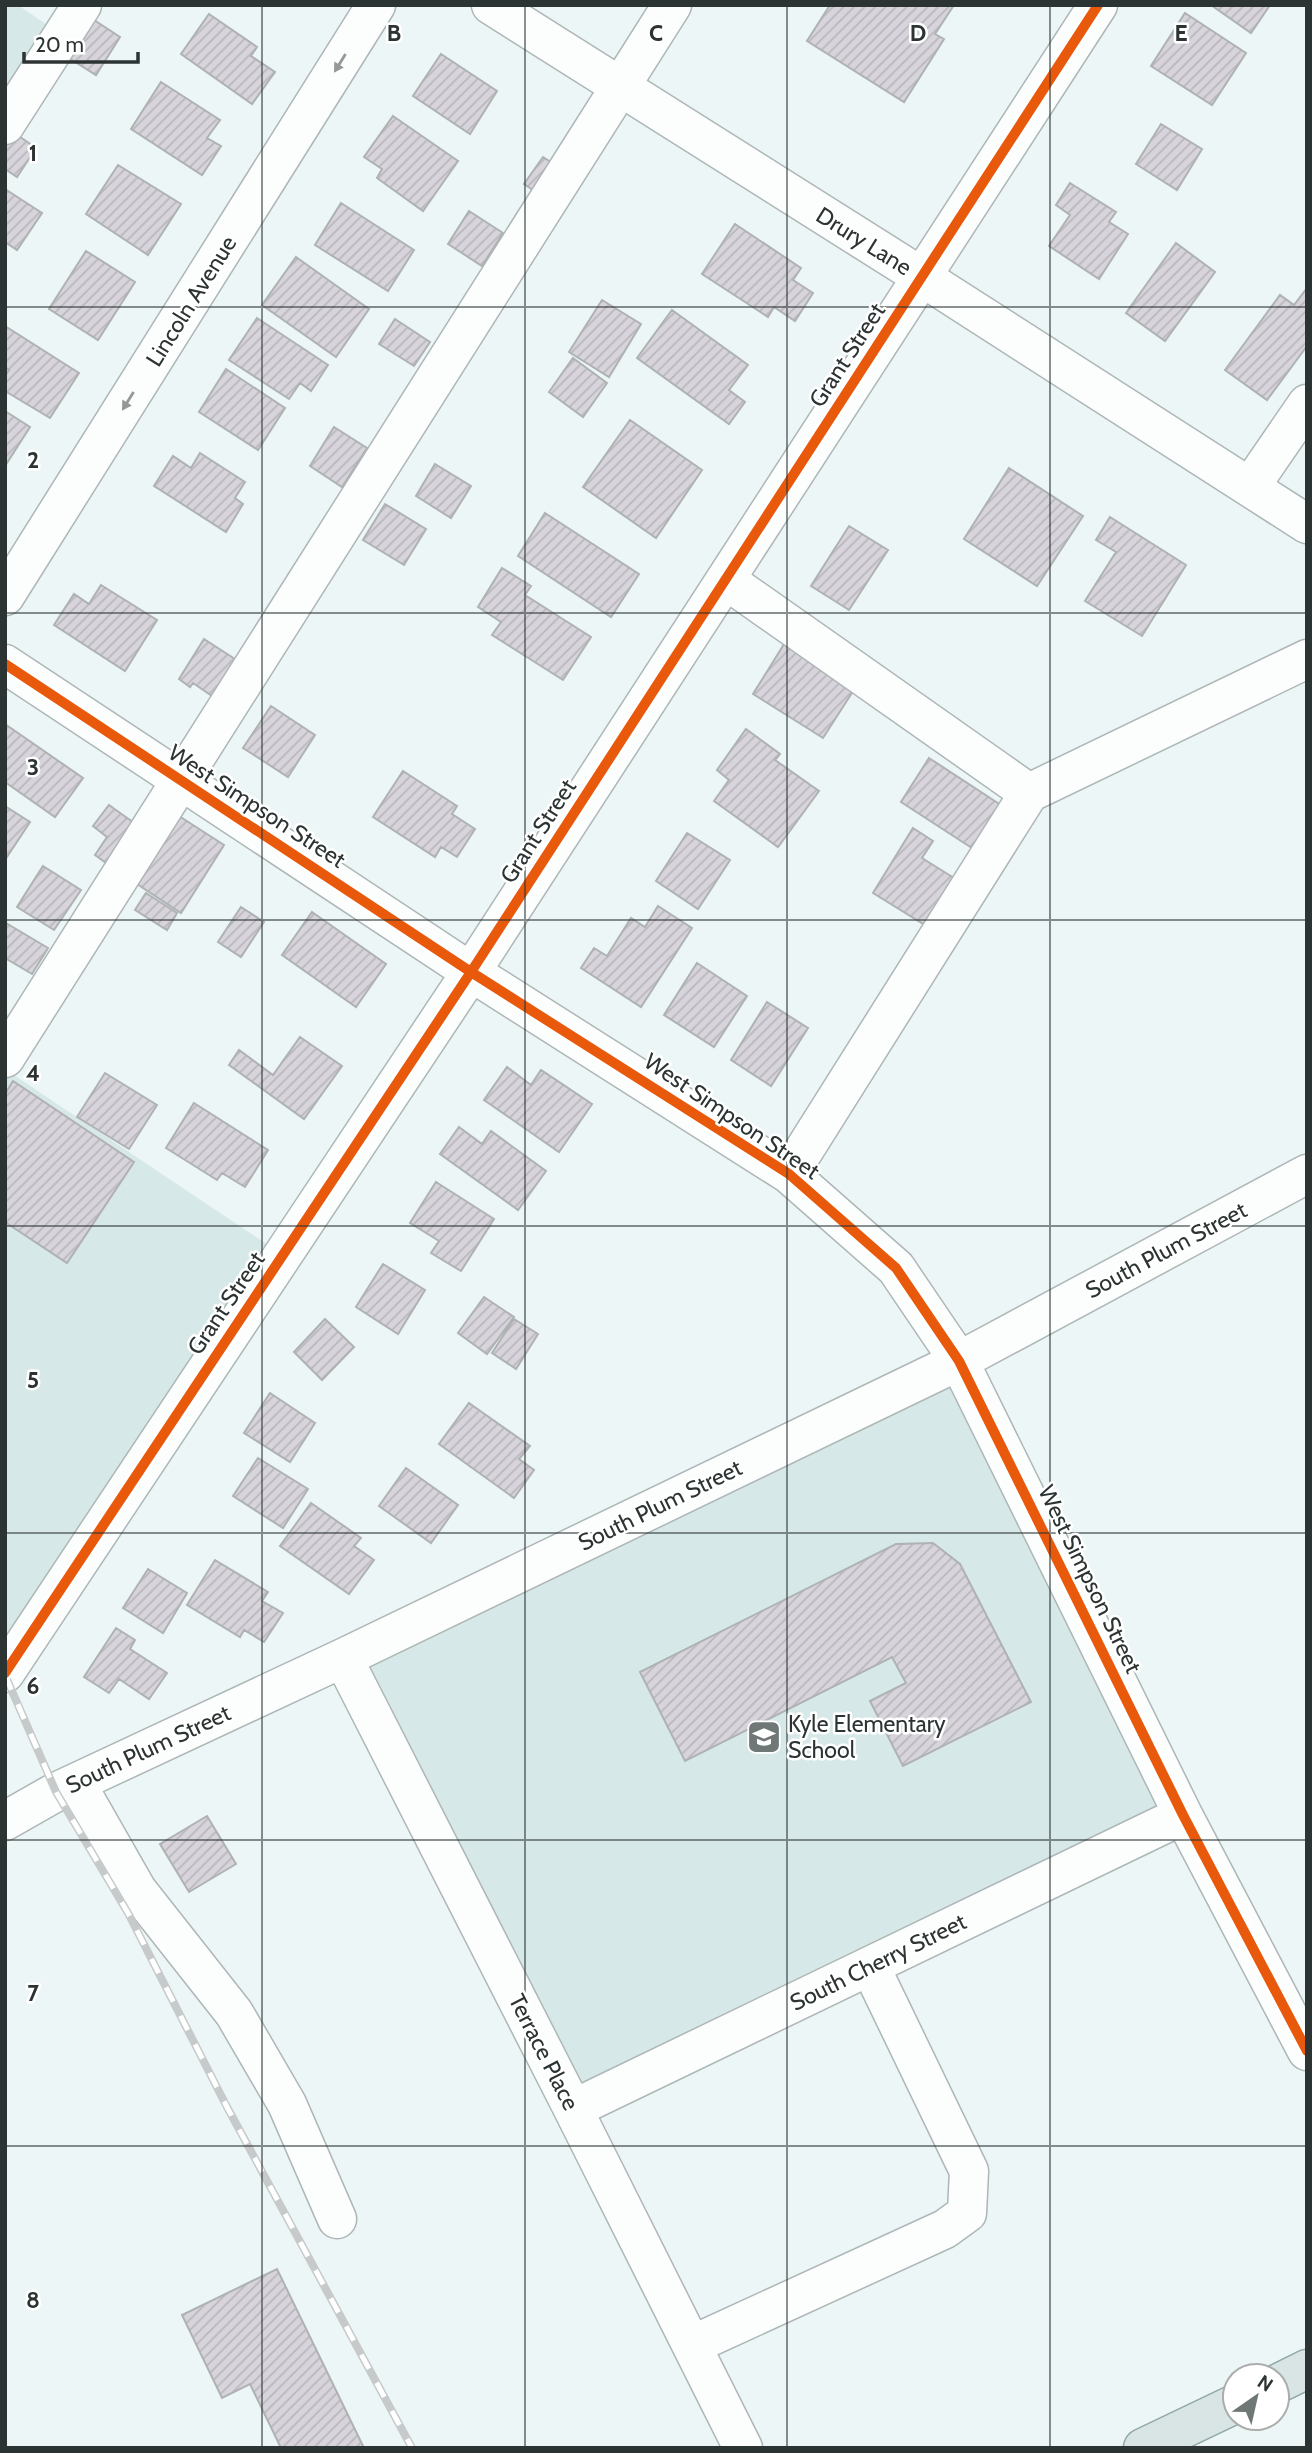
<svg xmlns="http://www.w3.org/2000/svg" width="1312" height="2453" font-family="Cabin,sans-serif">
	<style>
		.built { fill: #d7e8e8 }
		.building { fill: url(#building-hatch); stroke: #afb2b3; stroke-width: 2 }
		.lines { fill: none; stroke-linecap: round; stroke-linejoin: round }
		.minor-casing { stroke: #aeb6b6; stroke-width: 41 }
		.major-casing { stroke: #91a8a8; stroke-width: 41 }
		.minor { stroke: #fcfefe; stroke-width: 38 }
		.major { stroke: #d9e5e5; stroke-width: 38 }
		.rail-casing { stroke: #c7caca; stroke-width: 8 }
		.rail { stroke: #fff; stroke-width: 5; stroke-dasharray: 16; stroke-linecap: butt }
		.cycleway-casing { stroke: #fff; stroke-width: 15 }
		.cycleway { stroke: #e8590c; stroke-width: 10 }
		.oneway { fill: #949898 }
		.grid { fill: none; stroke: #2c3333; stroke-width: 2; stroke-opacity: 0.55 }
		.labels { text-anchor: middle; stroke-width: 5; stroke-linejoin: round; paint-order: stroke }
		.street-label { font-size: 23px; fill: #2c3333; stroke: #fff }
		.poi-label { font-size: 23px; fill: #2c3333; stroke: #fff; text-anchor: start }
		.grid-label { font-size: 23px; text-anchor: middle; font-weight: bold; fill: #2c3333; stroke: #fff; stroke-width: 5; stroke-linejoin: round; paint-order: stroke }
	</style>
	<defs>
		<pattern id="building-hatch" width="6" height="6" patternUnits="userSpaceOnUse" patternTransform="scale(1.75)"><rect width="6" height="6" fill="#d7d4dc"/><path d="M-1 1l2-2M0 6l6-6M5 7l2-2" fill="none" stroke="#b9b6bd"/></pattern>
	</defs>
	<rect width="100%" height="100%" fill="#ecf6f6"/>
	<path class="built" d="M5,5H18L63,36L5,125Z
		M5,1069L283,1255L5,1673Z
		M959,1361L1183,1815L573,2109L343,1658Z"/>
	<path class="building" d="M830,5H954L935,34L944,39L904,102L807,41Z
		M1211,5H1270L1251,33Z
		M1185,13L1246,53L1212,105L1151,66Z
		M209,14L257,47L251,56L275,72L252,104L181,54Z
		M88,16L120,37L96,75L64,55Z
		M441,54L497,91L470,134L413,96Z
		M161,82L220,120L207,138L221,146L202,175L131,129Z
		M393,116L458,161L423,211L377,178L382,169L364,157Z
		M1161,124L1202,149L1177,190L1136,164Z
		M13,132L36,148L17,177L5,169V145Z
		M543,157L560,168L540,195L524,184Z
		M118,165L181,204L148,255L86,214Z
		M1070,183L1116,212L1109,222L1128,234L1099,279L1049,246L1070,215L1056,205Z
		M5,189L42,213L17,250L5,242Z
		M341,203L414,250L388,291L315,245Z
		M469,211L503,233L482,266L448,244Z
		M735,224L801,268L793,280L813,293L795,321L774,307L768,317L702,274Z
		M1176,243L1215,272L1165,341L1126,313Z
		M86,251L135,282L98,340L49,309Z
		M296,257L369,309L336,357L262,305Z
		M1307,288V346L1267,400L1225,370L1280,295L1294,305Z
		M602,300L641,324L609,377L569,352Z
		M672,310L748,365L729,390L745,402L729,424L637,358Z
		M257,318L328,365L311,391L300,383L289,399L229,360Z
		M395,319L430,342L414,366L379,344Z
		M5,326L79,373L50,418L5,391V376L9,370L5,367Z
		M573,358L607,383L583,417L549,392Z
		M226,369L285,408L258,450L199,412Z
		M5,411L30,427L5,466Z
		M630,420L702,470L656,538L583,487Z
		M334,427L367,448L342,487L310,466Z
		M200,453L245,482L235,498L243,504L226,532L154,486L173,456L191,468Z
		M435,464L471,486L451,518L416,496Z
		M1009,468L1083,516L1037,586L964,539Z
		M385,504L426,529L404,565L363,540Z
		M545,513L639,574L611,617L518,556Z
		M1110,517L1186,565L1142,636L1085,601L1116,552L1096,540Z
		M849,526L888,550L849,610L811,586Z
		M502,568L531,586L525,595L591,637L563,680L492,635L501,622L478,607Z
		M101,585L157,620L125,671L54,625L74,594L89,604Z
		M204,639L238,661L215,698L193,683L190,687L179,679Z
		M786,641L857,685L823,738L753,694Z
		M271,706L315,735L288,777L243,748Z
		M5,724L83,778L55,817L5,782Z
		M746,729L780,754L775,760L819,791L778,847L714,801L729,780L717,770Z
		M929,758L1010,811L981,854L901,802Z
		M403,771L457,806L452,814L475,829L457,857L441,847L435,857L373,817Z
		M109,805L148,833L120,873L95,855L107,837L93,826Z
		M5,806L30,822L5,860Z
		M179,816L224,845L181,913L137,884Z
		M913,828L933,841L922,858L954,878L925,925L873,893Z
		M687,833L730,860L698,909L656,881Z
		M43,866L81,890L54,930L17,907Z
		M146,893L177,913L167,930L135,910Z
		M658,906L692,928L641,1007L581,968L594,948L607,956L631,918L645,927Z
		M241,907L264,922L241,957L218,942Z
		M312,912L386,964L356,1007L282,955Z
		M6,923L48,948L32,974L5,958Z
		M697,963L747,996L714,1047L664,1015Z
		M767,1002L808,1028L771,1086L731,1060Z
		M300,1037L342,1066L304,1119L229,1065L239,1050L273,1075Z
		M507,1067L531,1085L541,1070L592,1104L559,1152L484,1100Z
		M105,1073L157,1105L129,1149L77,1117Z
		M13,1081L134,1162L67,1263L5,1222V1094Z
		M194,1103L268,1150L245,1187L222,1173L217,1180L166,1148Z
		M459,1127L482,1144L491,1131L546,1171L518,1210L440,1154Z
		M436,1182L494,1219L461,1271L431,1253L439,1241L410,1223Z
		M383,1264L425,1290L398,1334L356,1307Z
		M484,1297L514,1317L487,1354L458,1333Z
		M325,1319L354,1347L322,1380L294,1352Z
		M514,1319L538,1334L516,1369L492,1353Z
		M270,1393L315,1423L290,1462L244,1433Z
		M469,1403L530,1446L519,1459L534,1470L514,1498L439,1444Z
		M258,1458L308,1489L283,1528L233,1496Z
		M406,1468L458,1505L431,1543L379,1506Z
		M311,1503L361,1538L354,1546L374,1560L349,1594L280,1546Z
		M933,1543L960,1564L1031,1702L903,1766L870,1701L906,1683L892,1657L685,1761L640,1672L896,1544Z
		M215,1560L268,1592L262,1601L283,1613L264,1642L244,1630L240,1637L187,1605Z
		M148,1569L187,1593L163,1633L123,1608Z
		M116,1628L135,1640L130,1649L167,1673L149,1699L119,1679L109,1693L84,1677Z
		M207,1816L236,1864L189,1892L160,1844Z
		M277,2269L364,2448H281L250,2384L222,2398L182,2315Z"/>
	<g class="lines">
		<g class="minor-casing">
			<path id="minor" d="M491,5L922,277L1307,524
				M5,125L82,5
				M1250,487L1307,404
				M726,580L1029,793L1307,659
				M5,596L376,5
				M5,664L471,972L789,1174L896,1268L959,1361L1183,1815L1307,2051
				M5,1058L672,5
				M789,1174L1029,793
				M343,1658L573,2109L743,2448
				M5,1673L471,972L1098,5
				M76,1783L137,1890L234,2013L287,2104L337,2219
				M5,1821L56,1792L343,1658L959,1361L1307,1174
				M573,2109L1183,1815
				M692,2345L945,2229L967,2213L969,2171L870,1966"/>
		</g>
		<g class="major-casing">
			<path id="major" d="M1277,2384L1307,2369
				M1143,2448L1235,2404"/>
		</g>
		<use href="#minor" class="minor"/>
		<use href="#major" class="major"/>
		<g class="rail-casing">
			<path id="rail" d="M5,1675L56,1792L128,1913L227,2107L412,2448"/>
		</g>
		<use href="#rail" class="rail"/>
		<g class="cycleway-casing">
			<path id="cycleway" d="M5,664L471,972L789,1174L896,1268L959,1361L1183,1815L1307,2051
				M5,1673L471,972L1098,5"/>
		</g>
		<use href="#cycleway" class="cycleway"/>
	</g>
	<defs><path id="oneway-solid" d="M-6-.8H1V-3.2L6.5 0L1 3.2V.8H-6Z" transform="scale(1.75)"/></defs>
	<g class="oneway">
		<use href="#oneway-solid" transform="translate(340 63) rotate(122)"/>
		<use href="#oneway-solid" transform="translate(128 401) rotate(122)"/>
	</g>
	<path class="grid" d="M262,5V2448M525,5V2448M787,5V2448M1050,5V2448M5,307H1307M5,613H1307M5,920H1307M5,1226H1307M5,1533H1307M5,1840H1307M5,2146H1307"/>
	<defs>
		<g id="school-square" transform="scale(1.75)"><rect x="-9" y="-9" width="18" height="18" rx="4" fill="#6f7777" stroke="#fff"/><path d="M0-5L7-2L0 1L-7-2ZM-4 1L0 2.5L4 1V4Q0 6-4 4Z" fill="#fff"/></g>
	</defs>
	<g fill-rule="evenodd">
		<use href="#school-square" x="764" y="1737"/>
	</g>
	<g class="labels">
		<g class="street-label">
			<text transform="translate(864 241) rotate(32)" y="8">Drury Lane</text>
			<text transform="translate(191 301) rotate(-58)" y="8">Lincoln Avenue</text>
			<text transform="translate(847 355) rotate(-57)" y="8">Grant Street</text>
			<text transform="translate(257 806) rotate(33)" y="8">West Simpson Street</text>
			<text transform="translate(538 831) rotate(-57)" y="8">Grant Street</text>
			<text transform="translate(732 1116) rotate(34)" y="8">West Simpson Street</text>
			<text transform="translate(1166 1250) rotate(-28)" y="8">South Plum Street</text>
			<text transform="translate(226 1303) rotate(-56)" y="8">Grant Street</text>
			<text transform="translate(660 1505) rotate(-26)" y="8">South Plum Street</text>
			<text transform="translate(1090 1579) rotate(64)" y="8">West Simpson Street</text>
			<text transform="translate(148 1749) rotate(-25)" y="8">South Plum Street</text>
			<text transform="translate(878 1962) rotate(-26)" y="8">South Cherry Street</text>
			<text transform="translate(544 2052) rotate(63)" y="8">Terrace Place</text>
		</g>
		<g class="poi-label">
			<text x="788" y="1732">Kyle Elementary<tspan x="788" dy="26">School</tspan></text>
		</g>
	</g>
	<g class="grid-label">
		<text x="394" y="41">B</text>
		<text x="656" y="41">C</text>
		<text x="918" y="41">D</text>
		<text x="1181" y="41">E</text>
		<text x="33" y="161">1</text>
		<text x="33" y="468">2</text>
		<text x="33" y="775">3</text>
		<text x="33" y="1081">4</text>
		<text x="33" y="1388">5</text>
		<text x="33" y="1694">6</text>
		<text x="33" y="2001">7</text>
		<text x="33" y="2308">8</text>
	</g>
	<rect width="1312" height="2453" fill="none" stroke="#2c3333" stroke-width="14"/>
	<g transform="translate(1256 2397) rotate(34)"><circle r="33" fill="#ffffff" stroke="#abadad" stroke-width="2"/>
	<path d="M0-5L12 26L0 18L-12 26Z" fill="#6f7777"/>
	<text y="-10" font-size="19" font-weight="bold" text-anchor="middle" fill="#2c3333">N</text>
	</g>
	<path d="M24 52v10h114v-10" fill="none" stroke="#2c3333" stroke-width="3.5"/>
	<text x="35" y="52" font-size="21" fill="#2c3333" stroke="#ffffff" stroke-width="5" paint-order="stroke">20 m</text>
</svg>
